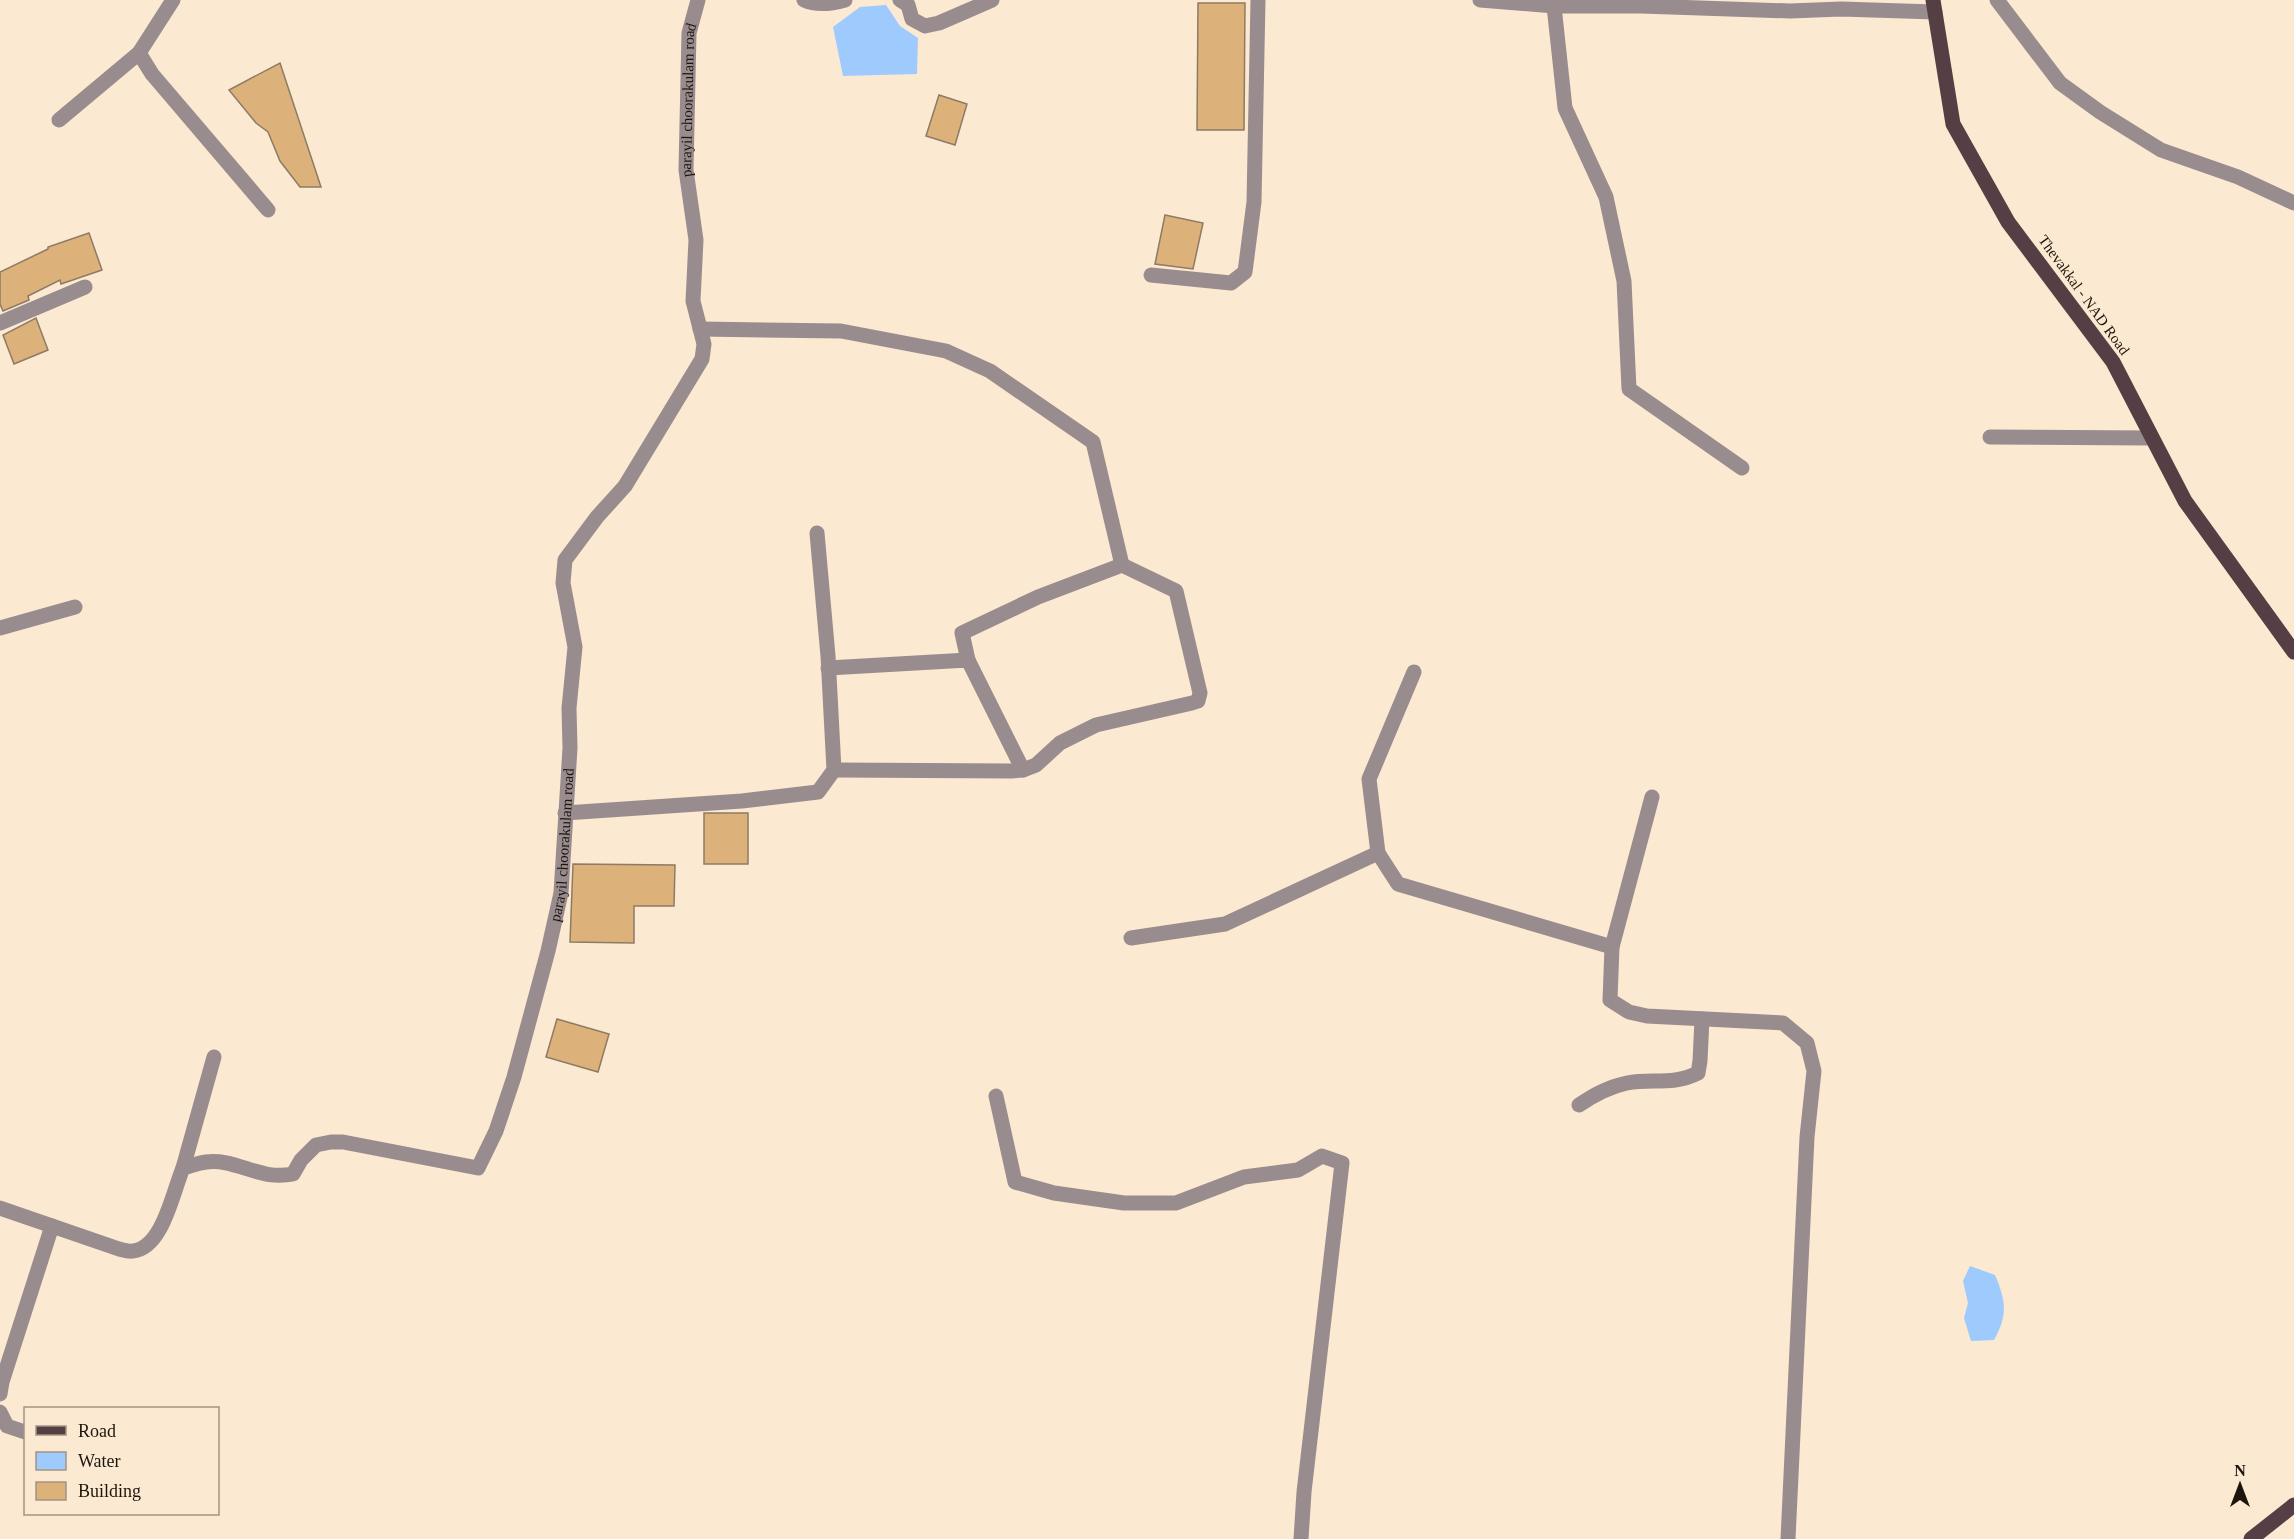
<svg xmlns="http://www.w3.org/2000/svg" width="2294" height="1539" font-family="'Times New Roman',serif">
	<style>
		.water { fill: #9ecafd }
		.building { fill: #dcb17a; stroke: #8d7b66; stroke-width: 1.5 }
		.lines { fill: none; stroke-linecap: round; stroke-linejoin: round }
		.minor { stroke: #998c8f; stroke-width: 15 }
		.major { stroke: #553f45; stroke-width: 15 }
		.labels { text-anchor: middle; stroke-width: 6; stroke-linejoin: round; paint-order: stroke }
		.street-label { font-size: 15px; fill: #1c150d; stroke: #fce9d1 }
	</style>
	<rect width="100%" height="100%" fill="#fce9d1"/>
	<path class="water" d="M886,5L900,26L918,38L917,74L843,76L833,27L860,7Z
		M1970,1266L1995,1275C2006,1301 2008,1315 1994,1340L1971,1341L1964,1318L1968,1303L1963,1281Z"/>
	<path class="building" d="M1198,3H1245L1244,130H1197Z
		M280,63L321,187H300L280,161L268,132L256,123L229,90Z
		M939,95L967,104L955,145L926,136Z
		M1165,215L1203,223L1193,269L1155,264Z
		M89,233L102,270L61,284L60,280L28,296L29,300L3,311L0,304V272L48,249V247Z
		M36,318L48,350L14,364L3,335Z
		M704,813H748V864H704Z
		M573,864L675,865L674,906H634V943L570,942Z
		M557,1019L609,1034L598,1072L546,1057Z"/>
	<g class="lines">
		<g class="minor">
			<path d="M804,0C817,6 831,4 845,0"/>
			<path d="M900,0L908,5L912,19L925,26L939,23L992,0"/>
			<path d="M1480,0L1554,6H1641L1790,11L1841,9L1935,12"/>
			<path d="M1997,0L2060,83L2100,112L2161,150L2238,177L2294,203"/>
			<path d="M1554,6L1565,108L1606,197L1624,281L1629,389L1742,468"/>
			<path d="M139,53L152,74L268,210"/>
			<path d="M59,120L139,53L173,0"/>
			<path d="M1151,275L1231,283L1245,272L1254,202L1258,0"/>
			<path d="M0,323L85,287"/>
			<path d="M700,329L841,331L946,351L990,371L1093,442L1122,565"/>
			<path d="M1990,437L2151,438"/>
			<path d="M0,628L75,607"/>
			<path d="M828,668L968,660L1023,770"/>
			<path d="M834,770L1011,771L1023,770L1036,765L1060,743L1096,725L1192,703L1198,701L1200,693L1176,591L1122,565L1038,597L962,633L968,660"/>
			<path d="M1652,797L1612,947L1610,1000L1629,1012L1647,1016L1783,1023L1807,1043L1814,1071L1807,1137L1788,1539"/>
			<path d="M565,813L742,801L818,792L834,770L828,656L817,533"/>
			<path d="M1378,853L1369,779L1414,672"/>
			<path d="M1131,938L1225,924L1378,853L1398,884L1612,947"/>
			<path d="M996,1096L1015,1182L1054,1193L1124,1203H1176L1244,1177L1298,1170L1322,1156L1342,1163L1304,1492L1301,1539"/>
			<path d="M1579,1105C1594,1095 1608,1087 1627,1083C1652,1078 1672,1086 1698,1073L1700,1061L1702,1019"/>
			<path d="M183,1168L214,1057"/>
			<path id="s1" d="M0,1208L119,1249C123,1250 129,1252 133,1251C163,1248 173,1191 183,1168C191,1166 198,1163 206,1162C236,1158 259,1181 293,1174L301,1160L316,1145L331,1142H343L478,1168L496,1131L514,1077L548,951L561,893L570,748L569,708L575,647L563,583L565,560L597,517L625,486L702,359L704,344L693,301L696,240L686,170L689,33L698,0"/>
			<path d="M0,1394L2,1382L52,1226"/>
			<path d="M0,1412L7,1426L25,1432"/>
		</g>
		<path class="major" d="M1933,0L1953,124L2008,222L2113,362L2185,501L2294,652
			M2251,1539L2294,1505"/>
	</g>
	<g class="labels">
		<g class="street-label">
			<text dy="5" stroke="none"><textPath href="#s1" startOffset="1684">parayil choorakulam road</textPath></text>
			<text transform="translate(2084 295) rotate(54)" y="5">Thevakkal - NAD Road</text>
			<text dy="5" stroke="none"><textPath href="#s1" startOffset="892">parayil choorakulam road</textPath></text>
		</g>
	</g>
	<rect x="24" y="1407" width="195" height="108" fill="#fce9d1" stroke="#a29483" stroke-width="1.5"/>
	<rect x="36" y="1426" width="30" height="9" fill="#553f45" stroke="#a29483" stroke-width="1.5"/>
	<text x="78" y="1437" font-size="18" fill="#1c150d">Road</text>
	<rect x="36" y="1452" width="30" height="18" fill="#9ecafd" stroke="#a29483" stroke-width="1.5"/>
	<text x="78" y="1467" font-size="18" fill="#1c150d">Water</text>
	<rect x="36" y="1482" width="30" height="18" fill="#dcb17a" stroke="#a29483" stroke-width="1.5"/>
	<text x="78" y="1497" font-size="18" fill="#1c150d">Building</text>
	<g transform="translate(2240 1485)" stroke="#fce9d1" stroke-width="4.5" paint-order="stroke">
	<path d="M0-4.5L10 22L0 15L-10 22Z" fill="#1c150d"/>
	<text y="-9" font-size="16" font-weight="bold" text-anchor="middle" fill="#1c150d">N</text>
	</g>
</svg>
